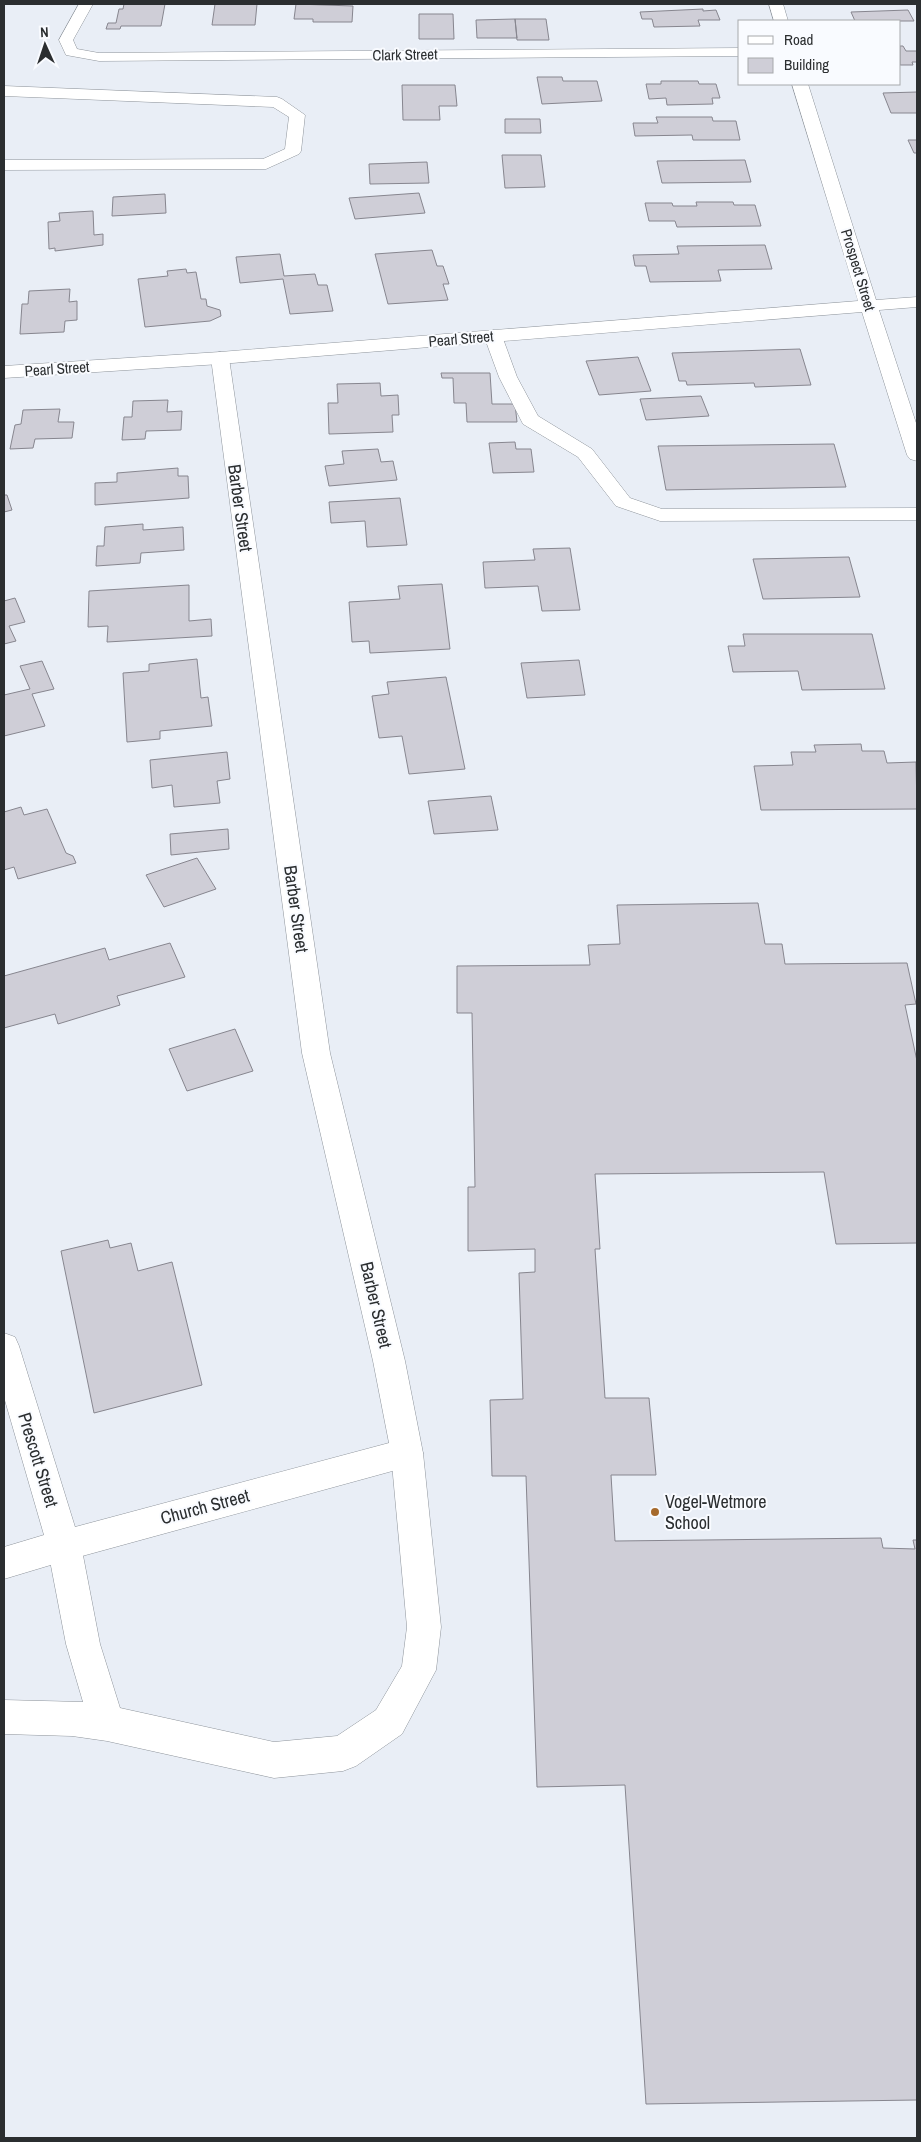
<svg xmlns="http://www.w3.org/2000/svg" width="921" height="2142" font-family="'Archivo Narrow',sans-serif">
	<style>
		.building { fill: #cfced7; stroke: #87868f }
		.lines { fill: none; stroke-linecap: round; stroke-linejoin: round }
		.lane-casing { stroke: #8e949b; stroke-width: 1 }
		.street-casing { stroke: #8e949b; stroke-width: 1 }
		.secondary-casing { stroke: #8e949b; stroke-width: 1 }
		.lane { fill: #fff; fill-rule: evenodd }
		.street { fill: #fff; fill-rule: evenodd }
		.secondary { fill: #fff; fill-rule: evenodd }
		.poi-dot { fill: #a66a2c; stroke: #f9fbff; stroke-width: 2 }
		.labels { text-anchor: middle; stroke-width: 4; stroke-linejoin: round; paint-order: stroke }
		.far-street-label { font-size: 15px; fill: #2b2e30; stroke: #f9fbff }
		.street-label { font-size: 18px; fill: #2b2e30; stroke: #f9fbff }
		.poi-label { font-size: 18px; fill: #2b2e30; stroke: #f9fbff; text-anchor: start }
	</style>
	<rect width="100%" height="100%" fill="#e9eef6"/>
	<path class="building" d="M124,4H165L161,26H121L120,29H106L108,23H116L119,9H123Z
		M215,4H257L255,25H212Z
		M296,4L353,6L352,22H313V19H294Z
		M703,9V11L716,10L720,20H698L700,26L654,27L652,19H642L640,12Z
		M908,10L914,21H855L851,12Z
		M419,14H453L454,39H419Z
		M515,19L517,38H477L476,20Z
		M515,19H546L549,40H517Z
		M900,46H903L906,51H917V62H912L913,65H900Z
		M537,77H562L563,81H597L602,101L542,104Z
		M661,81H698L699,84H716L720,98H712L713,104L667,105L666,98L649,99L646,84H661Z
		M402,85H455L457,106H439L440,120H403Z
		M917,92V113H891L883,93Z
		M656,117H712L713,121H736L740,140H693L692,135L635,136L633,123H658Z
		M505,119H540L541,133H505Z
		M908,140H917V153H914Z
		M502,155H541L545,187L505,188Z
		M745,160L751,182L662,183L657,161Z
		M427,162L429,183L370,184L369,164Z
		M419,193L425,213L355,219L349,198Z
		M165,194L166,213L112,216L113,197Z
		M696,202H733L734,205H755L761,226L677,227L675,221H649L645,203H672L673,206H697Z
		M93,211L94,235L103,234V245L55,251V248L49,249L48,222L60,221L59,213Z
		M765,245L772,269L718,270L721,281L650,282L646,266H635L633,255L679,254L677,246Z
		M432,250L437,266H443L449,284H443L448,300L388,304L375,254Z
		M280,254L284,276L315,274L318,285H327L333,311L290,314L283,279L240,283L236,257Z
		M186,269L187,273L196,272L201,299H206L207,306L220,310L221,316L210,321L145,327L138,279L168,276L167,271Z
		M70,289L69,302L77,301V320L65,321L64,332L20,334L22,304H28L29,291Z
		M800,349L811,385L755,387L754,383L687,385L686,381H679L672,353Z
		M638,357L651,391L599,395L586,361Z
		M441,373H490L492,404H515L517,422H467L466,403H454L453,378H442Z
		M380,383L381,396L398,395L399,415H392L393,432L329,434L328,403H338L337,384Z
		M701,396L709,416L646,420L640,399Z
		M168,400L167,412L182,411L181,430L146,431L145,439L122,440L124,417H132L133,401Z
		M60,409L58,422H74L72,438L35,439L33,448L10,449L15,425L21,424L23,410Z
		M515,442L516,449H531L534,472L493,473L489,443Z
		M834,444L846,487L666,490L658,446Z
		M378,449L381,462L393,461L397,480L329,486L325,466L344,464L342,451Z
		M178,468V476H188L189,498L95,505V483L117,482V473Z
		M4,495H7L12,510L4,512Z
		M400,498L407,545L367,547L365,521L331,523L329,502Z
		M143,524V530L183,527L184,550L141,553L140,563L96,566L97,546H104L105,527Z
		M570,548L580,610L542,611L538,586L485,588L483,562L535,560L533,549Z
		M849,557L860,597L763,599L753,559Z
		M442,584L450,649L370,653L369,641L352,642L349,602L400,599L398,586Z
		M189,585V621L211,619L212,636L107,642L108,626L88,627L89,591Z
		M15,598L25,622L9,626L16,641L4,644V601Z
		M743,634H872L885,689L802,690L798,671L733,672L728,646H745Z
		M197,659L201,698L208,697L212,726L160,731V739L127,742L123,673L149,671V664Z
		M579,660L585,695L527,698L521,663Z
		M42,661L54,689L32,694L45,726L4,736V695L30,689L20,666Z
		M446,677L465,769L409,774L402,736L379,738L372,696L389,694L387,682Z
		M861,744L862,751H884L887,763L916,762L917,809L761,810L754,766L793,765L791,752H816L814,745Z
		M227,752L230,779L217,781L220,803L174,807L172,785L152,788L150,760Z
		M491,796L498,830L434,834L428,801Z
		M21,807L24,815L47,809L66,853L73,856L76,863L18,879L14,867L4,870V812Z
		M228,829L229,849L171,855L170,834Z
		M197,858L216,889L164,907L146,875Z
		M758,903L765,944H782L785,964L907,963L916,1004L905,1005L917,1061V1243L836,1244L824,1172L595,1174L600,1249H595L605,1398H649L656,1475H611L615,1541L881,1538L883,1548L915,1549L913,1540H917V2100L646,2104L625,1785L537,1787L526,1476H492L490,1400L523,1399L519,1273L535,1272V1249L468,1251V1187H475L472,1013H457V966L590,965L588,945L620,944L617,905Z
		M170,943L185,977L117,996L120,1005L58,1024L55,1014L4,1028V976L105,948L109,960Z
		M235,1029L253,1071L187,1091L169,1049Z
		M108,1240L110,1248L131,1243L138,1271L172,1262L202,1385L94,1413L61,1251Z"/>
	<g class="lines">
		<g class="lane-casing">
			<path id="lane" d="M4,86L277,97L282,99L305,115L301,151L299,154L266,169L4,170V160L263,159L285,149L289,117L273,107L4,96Z
				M493,330L500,332L502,336L517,377L538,416L592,449L630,498L662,509L917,508V520L660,521L616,506L578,457L523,424L499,377L484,336L486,332Z
				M407,1439L418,1443L423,1453L441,1627L436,1670L402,1734L356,1766L343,1771L274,1778L107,1741L72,1736L4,1734V1700L83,1702L66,1644L47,1545L52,1534L64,1529L76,1534L81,1545L100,1644L120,1708L274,1742L337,1736L376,1710L402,1666L407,1627L391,1453L396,1443Z"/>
		</g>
		<g class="street-casing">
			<path id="street" d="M79,4H93L73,40L77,49L99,53L740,48V56L99,61L66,55L59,40Z
				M220,352L227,354L229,358L330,1053L405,1361L423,1453L418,1463L407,1467L64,1561L4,1579V1547L44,1535L4,1397V1333L15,1337L19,1346L75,1527L389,1443L373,1361L302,1053L211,358L213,354Z"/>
		</g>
		<g class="secondary-casing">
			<path id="secondary" d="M769,4H783L788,21H774Z
				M792,84H808L876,300L917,297V307L879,310L917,426V461L910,459L907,455L862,312L220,364L4,378V366L220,352L858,301Z"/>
		</g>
		<use href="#lane" class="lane"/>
		<use href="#street" class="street"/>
		<use href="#secondary" class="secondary"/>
	</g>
	<circle class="poi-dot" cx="655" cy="1512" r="5"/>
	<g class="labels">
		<g class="far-street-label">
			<text transform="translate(405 55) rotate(-1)" y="5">Clark Street</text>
			<text transform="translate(858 270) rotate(73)" y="5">Prospect Street</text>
			<text transform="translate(461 339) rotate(-5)" y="5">Pearl Street</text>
			<text transform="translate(57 369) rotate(-4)" y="5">Pearl Street</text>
		</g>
		<g class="street-label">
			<text transform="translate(240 508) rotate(82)" y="6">Barber Street</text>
			<text transform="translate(296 909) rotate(82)" y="6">Barber Street</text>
			<text transform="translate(376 1305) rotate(77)" y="6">Barber Street</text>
			<text transform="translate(38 1460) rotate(73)" y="6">Prescott Street</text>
			<text transform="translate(205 1507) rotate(-15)" y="6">Church Street</text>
		</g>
		<g class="poi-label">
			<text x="665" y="1508">Vogel-Wetmore<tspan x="665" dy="21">School</tspan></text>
		</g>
	</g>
	<rect width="921" height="2142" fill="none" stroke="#2b2e30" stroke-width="10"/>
	<rect x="738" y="20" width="162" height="65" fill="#f9fbff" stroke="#a7a9ac"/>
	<rect x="748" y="36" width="25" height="8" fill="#ffffff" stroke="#a7a9ac"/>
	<text x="784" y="45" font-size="15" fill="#2b2e30">Road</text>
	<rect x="748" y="58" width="25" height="15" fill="#cfced7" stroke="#a7a9ac"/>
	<text x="784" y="70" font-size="15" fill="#2b2e30">Building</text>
	<g transform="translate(45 45) rotate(357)" stroke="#f9fbff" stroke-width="4" paint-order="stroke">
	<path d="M0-4L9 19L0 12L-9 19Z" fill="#2b2e30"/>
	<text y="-8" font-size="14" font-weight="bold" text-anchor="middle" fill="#2b2e30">N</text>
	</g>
</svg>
